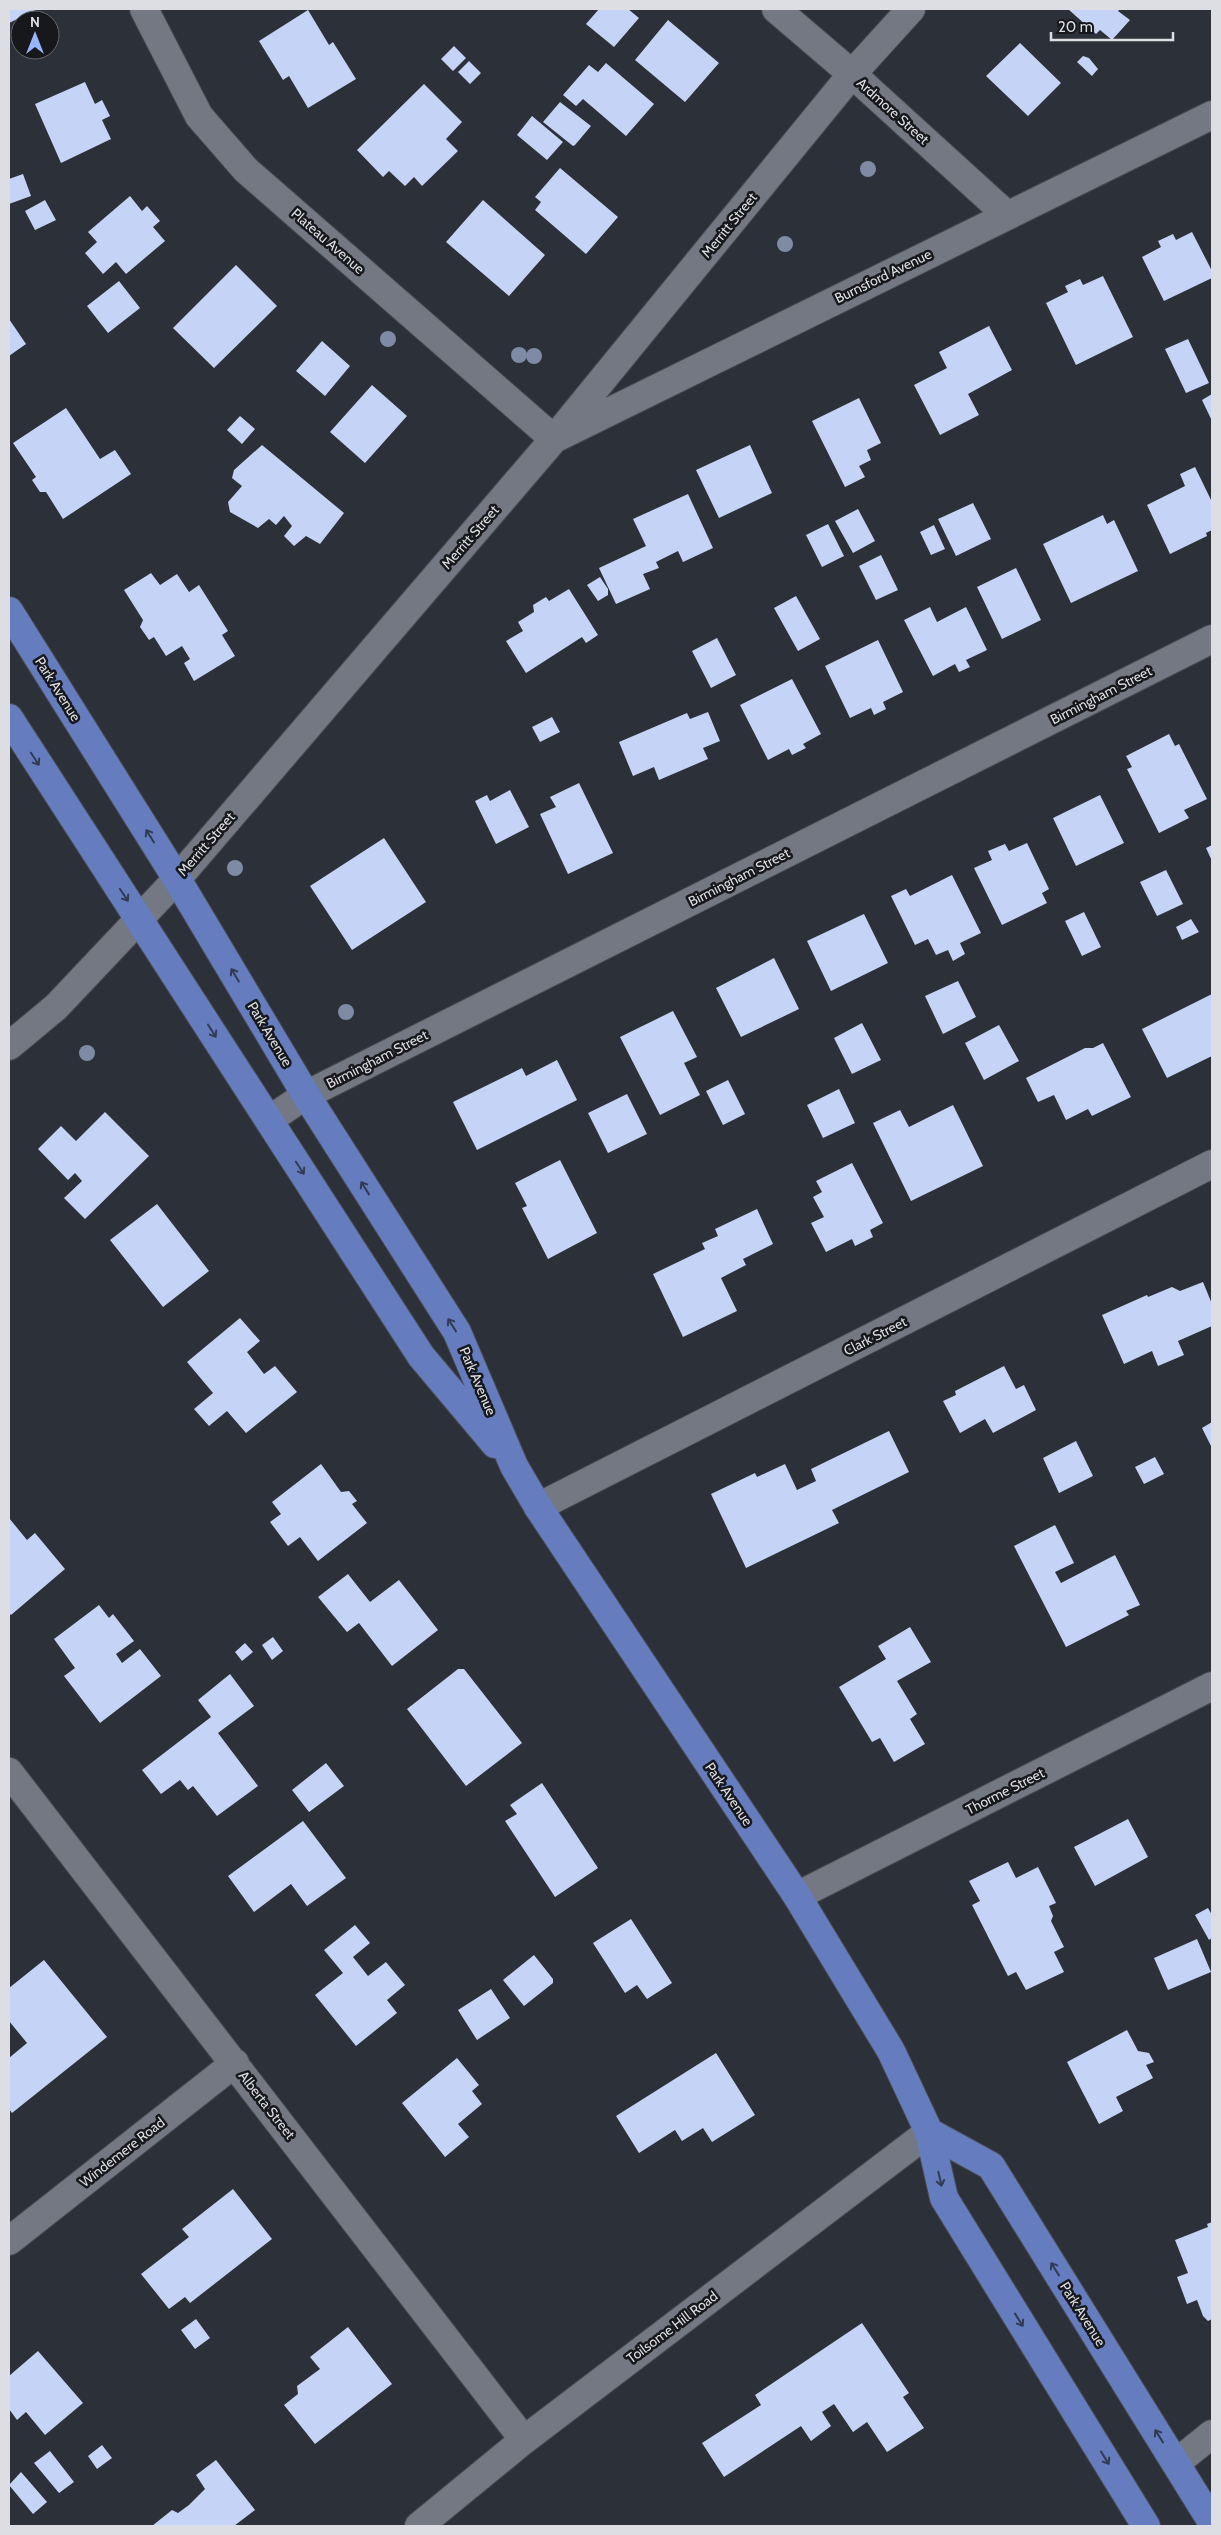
<svg xmlns="http://www.w3.org/2000/svg" width="1221" height="2535" font-family="Cabin,sans-serif">
	<style>
		.building { fill: #c5d3f6 }
		.lines { fill: none; stroke-linecap: round; stroke-linejoin: round }
		.minor-casing { stroke: #494b52; stroke-width: 30 }
		.major-casing { stroke: #494b52; stroke-width: 30 }
		.minor { stroke: #747882; stroke-width: 28 }
		.major { stroke: #657cbf; stroke-width: 28 }
		.tree { fill: #7f8aa5 }
		.oneway { stroke: #323b54 }
		.labels { text-anchor: middle; stroke-width: 5; stroke-linejoin: round; paint-order: stroke }
		.street-label { font-size: 14px; fill: #dcdee3; stroke: #16181b }
	</style>
	<rect width="100%" height="100%" fill="#2c3038"/>
	<path class="building" d="M9,9H38L9,23Z
		M599,9H628L639,18L614,47L586,24Z
		M1068,9H1120L1118,11L1130,20L1112,40L1100,30L1096,34Z
		M308,10L329,45L333,42L356,79L308,108L289,76L283,80L259,41Z
		M668,20L719,63L685,102L635,60Z
		M1020,43L1061,83L1028,116L986,76Z
		M454,46L466,58L453,71L441,59Z
		M1083,56L1089,58L1098,69L1092,76L1077,62Z
		M469,61L481,73L470,84L458,72Z
		M606,63L654,104L626,136L583,99L576,106L563,95L589,65L598,72Z
		M85,82L95,104L102,100L110,116L102,120L111,139L61,163L35,104Z
		M424,84L462,122L446,139L458,151L422,186L414,177L405,186L389,171L383,177L357,150Z
		M560,102L591,126L575,145L573,146L543,122Z
		M532,116L563,142L547,160L517,135Z
		M560,168L618,217L586,254L535,210L541,202L535,197Z
		M23,174L31,196L9,204V179Z
		M130,196L142,211L147,206L160,221L153,227L165,241L126,274L116,262L103,274L85,253L97,242L88,232Z
		M45,200L56,220L35,230L25,211Z
		M483,200L545,255L509,296L446,242Z
		M1192,232L1212,271V278L1164,301L1142,257L1161,247L1158,241L1173,234L1176,240Z
		M236,265L277,306L214,368L173,328Z
		M1103,276L1133,337L1076,365L1046,303L1068,292L1065,286L1080,279L1083,285Z
		M119,281L140,308L108,333L87,306Z
		M9,319L26,344L9,356Z
		M989,326L1012,370L968,394L979,415L940,435L914,385L947,368L939,352Z
		M1188,339L1209,383L1186,393L1165,349Z
		M322,341L350,366L325,396L296,371Z
		M372,385L407,416L365,463L330,432Z
		M1212,394V421L1202,400Z
		M859,398L881,443L867,450L871,460L859,466L865,477L845,487L812,421Z
		M66,408L100,459L115,450L131,474L63,519L46,492H40L32,480L36,477L13,443Z
		M240,416L255,429L242,444L227,430Z
		M262,445L344,513L320,544L306,536L294,546L284,536L292,526L284,516L276,525L269,519L258,528L230,512L228,502L242,486L232,478L234,470Z
		M750,445L772,493L719,518L696,470Z
		M1195,467L1212,502V530L1206,533L1207,536L1170,554L1147,505L1185,486L1180,474Z
		M688,494L713,548L683,562L678,551L656,562L659,568L643,574L650,589L616,604L599,568L646,546L633,519Z
		M973,503L991,539L956,556L938,519Z
		M858,509L875,541L853,553L835,521Z
		M1103,515L1107,524L1114,520L1138,571L1071,603L1043,544Z
		M828,524L844,556L822,567L806,535Z
		M934,525L945,549L931,555L920,532Z
		M881,555L898,590L876,600L859,566Z
		M1016,568L1041,620L1002,639L977,587Z
		M151,573L160,585L177,574L189,592L199,585L228,631L222,635L235,656L194,681L184,663L190,659L182,646L166,656L154,637L149,640L140,627L143,620L124,590Z
		M600,577L608,589V595L598,601L587,585Z
		M569,589L598,635L586,643L582,637L526,673L506,641L523,631L518,622L534,612L533,605L546,597L549,601Z
		M796,596L820,639L798,651L774,608Z
		M930,607L937,622L966,607L987,650L966,660L970,667L959,672L955,664L933,676L904,620Z
		M717,638L736,675L711,688L692,651Z
		M878,640L903,692L883,702L886,709L874,715L871,708L850,718L825,666Z
		M792,679L821,734L803,744L806,748L792,755L789,749L768,760L740,705Z
		M708,712L720,741L703,748L708,759L659,780L654,767L633,776L619,742L687,713L690,719Z
		M552,717L560,732L540,742L532,727Z
		M1169,734L1175,746L1179,744L1207,799L1184,810L1189,818L1159,833L1127,769L1132,767L1126,756Z
		M579,783L613,853L568,874L540,814L556,807L550,797Z
		M510,790L529,827L496,844L475,801L487,795L490,801Z
		M1100,795L1124,843L1076,866L1053,818Z
		M384,838L426,902L352,950L310,886Z
		M1027,843L1049,889L1042,893L1047,903L1002,925L974,868L992,860L988,851L1005,844L1009,851Z
		M1212,845V861L1206,848Z
		M1166,870L1183,904L1157,916L1140,882Z
		M952,875L981,933L960,943L965,954L953,961L948,950L936,955L928,939L915,945L891,896L906,889L910,896Z
		M1084,912L1101,947L1082,956L1065,921Z
		M864,914L888,963L831,991L807,941Z
		M1191,919L1199,932L1182,940L1176,927Z
		M774,958L799,1009L741,1037L716,988Z
		M958,981L976,1017L943,1034L925,996Z
		M1212,994V1056L1167,1078L1142,1029Z
		M673,1011L697,1057L684,1063L700,1095L660,1115L620,1037Z
		M862,1023L881,1060L852,1074L834,1038Z
		M999,1025L1019,1061L984,1080L965,1043Z
		M1103,1043L1131,1097L1092,1116L1088,1109L1066,1120L1054,1095L1038,1102L1026,1078L1085,1048H1093Z
		M557,1060L577,1100L477,1150L453,1102L522,1068L526,1076Z
		M728,1080L745,1114L723,1125L706,1091Z
		M839,1089L855,1123L823,1138L807,1105Z
		M627,1094L647,1134L608,1153L588,1113Z
		M953,1105L983,1166L911,1201L873,1123L900,1110L909,1127Z
		M105,1112L149,1156L85,1219L64,1198L82,1181L75,1173L68,1180L38,1149L61,1126L76,1141Z
		M560,1160L597,1233L548,1259L522,1208L527,1206L515,1183Z
		M852,1163L883,1223L870,1230L873,1237L855,1246L852,1239L826,1252L811,1223L824,1217L813,1197L822,1192L816,1181Z
		M157,1204L209,1271L163,1307L110,1240Z
		M757,1209L773,1244L743,1259L746,1265L721,1278L737,1311L683,1337L653,1274L705,1249L702,1243L718,1236L715,1229Z
		M1203,1282L1212,1304V1326L1178,1341L1184,1355L1158,1366L1152,1351L1124,1364L1102,1315L1147,1295L1148,1297L1172,1287L1180,1291Z
		M240,1318L260,1341L247,1352L264,1374L275,1366L297,1392L246,1433L227,1411L209,1426L194,1409L213,1393L187,1362Z
		M1004,1366L1016,1389L1024,1385L1036,1410L993,1433L985,1419L960,1433L943,1401L956,1395L955,1391Z
		M1212,1422V1448L1202,1428Z
		M889,1431L909,1472L832,1510L839,1523L746,1568L711,1494L755,1473L757,1477L785,1464L797,1490L816,1481L811,1469Z
		M1076,1441L1093,1476L1059,1493L1043,1458Z
		M1155,1457L1164,1474L1144,1484L1135,1467Z
		M321,1464L341,1492L349,1491L357,1501L352,1504L367,1523L318,1561L300,1537L288,1546L270,1522L281,1514L272,1502Z
		M9,1518L27,1540L35,1533L65,1569L11,1615L9,1613Z
		M1055,1525L1074,1563L1055,1572L1061,1583L1115,1555L1140,1605L1126,1611L1129,1615L1066,1647L1014,1546Z
		M348,1574L370,1602L399,1580L438,1630L392,1666L359,1623L347,1632L318,1597Z
		M99,1605L109,1618L113,1614L134,1641L116,1654L122,1663L140,1649L161,1676L100,1723L64,1676L75,1668L54,1639Z
		M910,1627L931,1662L897,1681L917,1714L910,1719L925,1744L894,1762L880,1738L872,1742L839,1687L886,1659L878,1646Z
		M273,1637L283,1651L272,1660L262,1645Z
		M245,1643L253,1652L242,1661L235,1652Z
		M458,1669H464L522,1743L466,1786L407,1709Z
		M230,1674L254,1706L218,1733L258,1786L217,1816L193,1786L188,1790L180,1780L161,1794L142,1770L211,1717L198,1700Z
		M326,1763L344,1786L309,1812L292,1790Z
		M542,1783L598,1868L555,1897L505,1821L517,1814L510,1805Z
		M1128,1819L1148,1857L1095,1886L1074,1847Z
		M303,1821L346,1878L307,1906L291,1884L254,1912L228,1876Z
		M1008,1862L1016,1878L1038,1867L1056,1903L1049,1906L1053,1916L1051,1921L1064,1947L1054,1952L1064,1972L1026,1990L1016,1972L1008,1976L972,1905L980,1901L969,1881Z
		M1208,1908L1212,1915V1938L1209,1940L1195,1915Z
		M631,1919L672,1983L647,1999L637,1985L625,1993L593,1943Z
		M355,1925L370,1943L353,1957L368,1976L386,1962L405,1985L387,2000L397,2013L356,2046L315,1995L343,1973L324,1950Z
		M1197,1939L1211,1972L1168,1990L1154,1958Z
		M534,1955L553,1979V1983L524,2006L503,1980Z
		M44,1960L107,2037L12,2113L9,2109V2058L27,2043L9,2021V1988Z
		M491,1989L510,2018L477,2040L458,2010Z
		M1127,2030L1138,2051L1149,2053L1154,2062L1146,2065L1153,2078L1116,2097L1123,2111L1099,2124L1067,2062Z
		M716,2053L755,2115L712,2142L703,2128L682,2141L675,2130L639,2153L616,2116Z
		M457,2058L479,2085L472,2091L482,2104L458,2124L469,2137L445,2157L402,2103Z
		M233,2189L272,2239L190,2303L185,2297L169,2309L141,2274L189,2237L182,2229Z
		M1212,2222V2319L1208,2321L1203,2316L1197,2300L1187,2304L1177,2277L1188,2273L1175,2240L1208,2227L1207,2224Z
		M196,2319L210,2338L195,2349L181,2330Z
		M862,2323L909,2393L903,2397L924,2428L887,2452L867,2422L853,2432L834,2404L822,2412L831,2426L811,2441L801,2426L724,2477L702,2443L761,2405L755,2395Z
		M348,2327L392,2384L315,2444L284,2405L298,2394L297,2386L320,2369L310,2357Z
		M38,2351L83,2403L45,2435L26,2412L17,2420L9,2409V2376Z
		M102,2445L112,2458L97,2469L88,2456Z
		M50,2451L74,2482L59,2493L34,2463Z
		M216,2460L255,2510L234,2526H152L172,2510L178,2513L189,2505L205,2489L196,2475Z
		M21,2472L47,2502L33,2514L9,2485Z"/>
	<g class="lines">
		<g class="minor-casing">
			<path id="minor" d="M144,9L199,116L246,170L554,439L1212,115
				M776,9L852,74L1007,215
				M9,1046L56,1007L177,879L554,439L852,74L911,9
				M269,1120L306,1095L1212,639
				M538,1507L1212,1164
				M9,1772L524,2440
				M797,1896L1212,1686
				M9,2241L235,2063
				M1176,2463L1212,2434
				M419,2526L524,2440L929,2132"/>
		</g>
		<g class="major-casing">
			<path id="major" d="M9,611L177,879L306,1095L457,1332L514,1466L538,1507L797,1896L891,2051L929,2132L944,2198L1146,2526
				M9,718L421,1356L495,1444
				M929,2132L991,2166L1212,2522"/>
		</g>
		<use href="#minor" class="minor"/>
		<use href="#major" class="major"/>
	</g>
	<g class="tree">
		<circle cx="868" cy="169" r="8"/>
		<circle cx="785" cy="244" r="8"/>
		<circle cx="388" cy="339" r="8"/>
		<circle cx="519" cy="355" r="8"/>
		<circle cx="534" cy="356" r="8"/>
		<circle cx="235" cy="868" r="8"/>
		<circle cx="346" cy="1012" r="8"/>
		<circle cx="87" cy="1053" r="8"/>
	</g>
	<defs><path id="oneway-shaft" d="M-6 0H5M1.5-3L5.5 0L1.5 3" fill="none" stroke-width="1.6" stroke-linecap="round" stroke-linejoin="round" transform="scale(1.25)"/></defs>
	<g class="oneway">
		<use href="#oneway-shaft" transform="translate(35 759) rotate(57)"/>
		<use href="#oneway-shaft" transform="translate(150 836) rotate(-122)"/>
		<use href="#oneway-shaft" transform="translate(124 895) rotate(56)"/>
		<use href="#oneway-shaft" transform="translate(235 975) rotate(-121)"/>
		<use href="#oneway-shaft" transform="translate(212 1031) rotate(58)"/>
		<use href="#oneway-shaft" transform="translate(300 1168) rotate(57)"/>
		<use href="#oneway-shaft" transform="translate(365 1188) rotate(-122)"/>
		<use href="#oneway-shaft" transform="translate(452 1325) rotate(-122)"/>
		<use href="#oneway-shaft" transform="translate(940 2179) rotate(77)"/>
		<use href="#oneway-shaft" transform="translate(1055 2269) rotate(-122)"/>
		<use href="#oneway-shaft" transform="translate(1019 2320) rotate(58)"/>
		<use href="#oneway-shaft" transform="translate(1159 2436) rotate(-122)"/>
		<use href="#oneway-shaft" transform="translate(1105 2458) rotate(58)"/>
	</g>
	<g class="labels">
		<g class="street-label">
			<text transform="translate(893 111) rotate(42)" y="5">Ardmore Street</text>
			<text transform="translate(729 225) rotate(-51)" y="5">Merritt Street</text>
			<text transform="translate(328 241) rotate(41)" y="5">Plateau Avenue</text>
			<text transform="translate(883 276) rotate(-26)" y="5">Burnsford Avenue</text>
			<text transform="translate(470 537) rotate(-49)" y="5">Merritt Street</text>
			<text transform="translate(58 689) rotate(58)" y="5">Park Avenue</text>
			<text transform="translate(1101 695) rotate(-27)" y="5">Birmingham Street</text>
			<text transform="translate(206 844) rotate(-49)" y="5">Merritt Street</text>
			<text transform="translate(739 877) rotate(-27)" y="5">Birmingham Street</text>
			<text transform="translate(270 1034) rotate(59)" y="5">Park Avenue</text>
			<text transform="translate(377 1059) rotate(-27)" y="5">Birmingham Street</text>
			<text transform="translate(875 1336) rotate(-27)" y="5">Clark Street</text>
			<text transform="translate(478 1381) rotate(67)" y="5">Park Avenue</text>
			<text transform="translate(1005 1791) rotate(-27)" y="5">Thorme Street</text>
			<text transform="translate(729 1794) rotate(56)" y="5">Park Avenue</text>
			<text transform="translate(267 2105) rotate(52)" y="5">Alberta Street</text>
			<text transform="translate(122 2152) rotate(-38)" y="5">Windemere Road</text>
			<text transform="translate(1083 2314) rotate(58)" y="5">Park Avenue</text>
			<text transform="translate(672 2327) rotate(-37)" y="5">Toilsome Hill Road</text>
		</g>
	</g>
	<rect width="1221" height="2535" fill="none" stroke="#dcdee3" stroke-width="20"/>
	<g transform="translate(35 35)"><circle r="24" fill="#16181b" stroke="#65676b"/>
	<path d="M0-4L9 19L0 12L-9 19Z" fill="#99b5fd"/>
	<text y="-8" font-size="14" font-weight="bold" text-anchor="middle" fill="#dcdee3">N</text>
	</g>
	<path d="M1051 32v8h122v-8" fill="none" stroke="#dcdee3" stroke-width="2.5"/>
	<text x="1058" y="32" font-size="15" fill="#dcdee3" stroke="#16181b" stroke-width="4" paint-order="stroke">20 m</text>
</svg>
